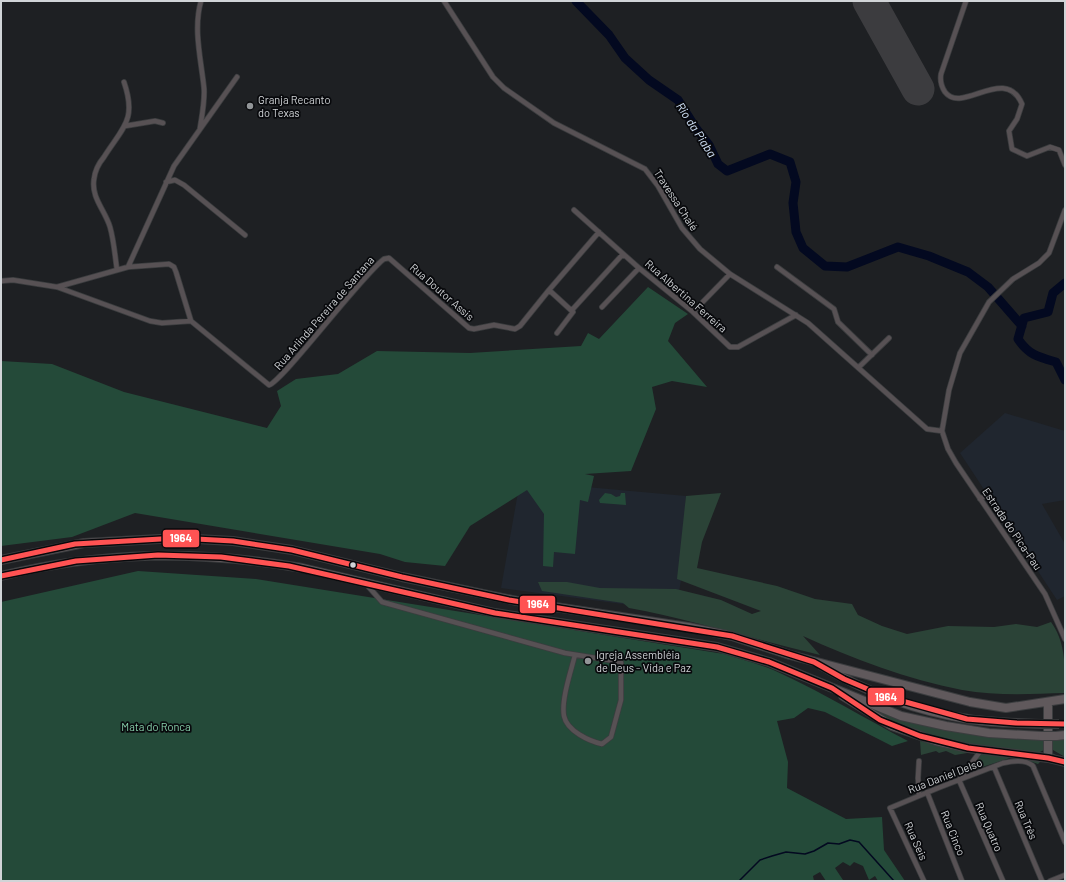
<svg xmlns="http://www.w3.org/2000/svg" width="1066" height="882" font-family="Barlow,sans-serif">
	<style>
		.built { fill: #20262f }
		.green { fill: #2b4337 }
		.forest { fill: #244a39 }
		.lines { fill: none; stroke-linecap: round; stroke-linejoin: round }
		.stream { stroke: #030920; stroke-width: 1.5 }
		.river { stroke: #030920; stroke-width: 9 }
		.runway { stroke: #3c3c3f; stroke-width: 33 }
		.street-casing { stroke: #3b3d3f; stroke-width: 6 }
		.highway-casing { stroke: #3b3d3f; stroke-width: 10 }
		.street { stroke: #575154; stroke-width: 4.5 }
		.highway { stroke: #60595c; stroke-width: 8 }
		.highway-bridge-casing { stroke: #3b3d3f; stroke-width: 10; stroke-linecap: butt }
		.highway-bridge { stroke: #60595c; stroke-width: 8 }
		.bus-1-casing { stroke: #08090c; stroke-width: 8 }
		.bus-1 { stroke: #ff5353; stroke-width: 5 }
		.poi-dot { fill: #929598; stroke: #08090c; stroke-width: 1.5 }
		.bus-dot { fill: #d1d4d7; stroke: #08090c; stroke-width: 1.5 }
		.labels { text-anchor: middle; stroke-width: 3.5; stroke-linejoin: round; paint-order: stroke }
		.poi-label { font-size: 11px; fill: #d1d4d7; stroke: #08090c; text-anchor: start }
		.street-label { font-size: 11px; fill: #d1d4d7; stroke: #08090c }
		.park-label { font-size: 11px; fill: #88d1ac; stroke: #08090c }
		.water-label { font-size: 12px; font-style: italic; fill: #d4e5fc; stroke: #08090c }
		.line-badge { stroke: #08090c; stroke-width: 1.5 }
		.badge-label { font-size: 11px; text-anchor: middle; font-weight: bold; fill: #fff }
	</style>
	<rect width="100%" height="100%" fill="#1e2023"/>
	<path class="built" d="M1005,413L1065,431V500L1042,504L1065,544V596L1057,600L960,453Z
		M520,481L686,496L681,580L676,611L501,588Z"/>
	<path class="green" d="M721,493L702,542L697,568L777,586L815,599L852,604L858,615L882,626L907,634L948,626L994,627L1016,624L1037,627L1051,622C1066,643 1065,666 1065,693C1031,694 995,696 962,690C907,679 853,659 803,636L820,655C756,640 694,620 629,608L623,603L542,591L538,582H567L600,588L676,589L721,600L752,614L761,611L677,579L686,496Z
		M854,701L916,722L987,737L1045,740L1044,750L1038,753C995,748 929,743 891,724C878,717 866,709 854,701Z
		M1065,738V757L1053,750V739Z
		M920,741L973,752L955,755L946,751L939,753L936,751L921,755Z
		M983,752L1038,759L1051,752L1065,761L1042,760L1038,764L1020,758H1010L973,770L972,766Z"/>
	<path class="forest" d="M648,287L688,314L675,323L668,341L707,387L672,381L652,387L656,409L631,471L585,474L594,476L588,502L580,500L575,554L554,552L553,567L543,566L544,514L527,490L470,526L445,566L405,562L380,554L135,513L72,537L1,546V361L52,364L124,392L267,428L281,406L277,391L296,379L338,374L377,351L470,353L581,346L588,333L599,339Z
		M605,493L611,494L616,497L620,496L621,493H625L626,505L600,503L599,500Z
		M138,571L256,579L724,654C743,660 764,665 782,674C825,694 866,719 908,741L892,746L825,712L808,708L794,718L777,721L788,762L787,788L846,819L882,817L884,850L905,881H878L875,876L869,880L863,866L854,862L850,866L843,862L835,868L843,880L842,881H826L820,872L813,876L814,881H1V602Z"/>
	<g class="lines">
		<path class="stream" d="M739,881L760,860L772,856L786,852L805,854L814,851L828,843L839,844L850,840L859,842L894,881"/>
		<path class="river" d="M576,1L609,35L625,58L649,80L678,100L695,127L709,145L718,164L727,171L770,154L790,162L796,182L793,203L796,232L803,248L825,266L847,267L898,247L929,256L968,272L988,287L1022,326
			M1065,283L1053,293L1048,312L1024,318L1018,339C1029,355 1038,357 1056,362L1065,380"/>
		<path class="runway" d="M869,1L918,89"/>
		<g class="street-casing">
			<path id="street" d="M444,1L493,77L504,88L554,123L645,169L658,186L682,228L700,249L730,274L808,323L927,429L942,431
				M966,1L941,74C940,80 941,86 945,92C962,115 1005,64 1022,104L1017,119L1009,131L1012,149L1027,156L1050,147L1059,150L1065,165
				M125,126L155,121L163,123
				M200,128C202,115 205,101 204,88C201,59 193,29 201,1
				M166,182L175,180L184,185L245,235
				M574,210L639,268L693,312L730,347H738L796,315
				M1065,210L1049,253L1039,263L1013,279L989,302L960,353L949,390L942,431L948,449L956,463L1045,594L1065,639
				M128,267L174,166L237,77
				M777,267L834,309L838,322L872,355
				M117,270C115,256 114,241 110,227C105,210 91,198 94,179C95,170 99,163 104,157C123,127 137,120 124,82
				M1,281L13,280L57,287L128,267L169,264L174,267L176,272L191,321L269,385C282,382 362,275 384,259L389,258L469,328L474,329L494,325L515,329L520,326L549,290L599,232
				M57,287L150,321L162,323L191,321
				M549,290L573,312L557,333
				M602,307L639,268
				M572,310L623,254
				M693,312L730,274
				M859,367L889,338
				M980,499L989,493
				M367,585L382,602L565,653L621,662V700L611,737L602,744C589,741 567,731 564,716C561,700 571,671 575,655
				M982,749L959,780L1003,881
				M919,761L918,778L919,795
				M994,767L1042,881
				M927,792L962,881
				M924,881L890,808L938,788L1003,763C1012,761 1026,759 1033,766L1065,842
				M1050,881L1065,875"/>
		</g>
		<g class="highway-casing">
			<path id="highway" d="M1,560L84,543L178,538L233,541L292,550L402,577L522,602L688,627L732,636L790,655L970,702L1006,708L1065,699
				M1,576C102,551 199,550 302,568L495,613L717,647L769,662L901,716L946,726L989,733L1042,736
				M822,666C866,692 917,711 968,719C993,723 1019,723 1044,724
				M843,696L892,726L936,741L968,748L1048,758L1065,762
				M1056,736L1065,735
				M1048,758V703"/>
		</g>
		<use href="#street" class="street"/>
		<use href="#highway" class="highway"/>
		<g class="highway-bridge-casing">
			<path id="highway-bridge" d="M1044,724H1059
				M1042,736H1056"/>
		</g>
		<use href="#highway-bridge" class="highway-bridge"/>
		<g class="bus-1-casing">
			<path id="bus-1" d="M1,560L75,544L178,538L233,541L292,550L402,577L509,600L732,636L814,662L844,679L884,696L967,719L1016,723L1065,724
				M1,576L76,561L158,555L221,557L289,566L495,613L717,647L769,662L832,688L880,720L920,736L968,748L1048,758L1065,762"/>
		</g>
		<use href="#bus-1" class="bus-1"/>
	</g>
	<g class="poi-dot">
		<circle cx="250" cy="106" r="4"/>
		<circle cx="588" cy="661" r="4"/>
	</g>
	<circle class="bus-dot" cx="353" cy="565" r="3.5"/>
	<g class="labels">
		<g class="poi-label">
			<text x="258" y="104">Granja Recanto<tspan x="258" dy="13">do Texas</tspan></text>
			<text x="596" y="659">Igreja Assembléia<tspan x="596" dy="13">de Deus - Vida e Paz</tspan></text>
		</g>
		<g class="street-label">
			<text transform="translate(676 200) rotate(57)" y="4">Travessa Chalé</text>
			<text transform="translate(442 292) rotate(41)" y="4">Rua Doutor Assis</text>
			<text transform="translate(686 296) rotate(41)" y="4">Rua Albertina Ferreira</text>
			<text transform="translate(324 313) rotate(-49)" y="4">Rua Arlinda Pereira de Santana</text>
			<text transform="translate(1012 529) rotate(56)" y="4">Estrada do Pica-Pau</text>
			<text transform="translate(945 776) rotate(-21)" y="4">Rua Daniel Delso</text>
			<text transform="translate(1026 820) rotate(67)" y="4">Rua Três</text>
			<text transform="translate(989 827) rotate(67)" y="4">Rua Quatro</text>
			<text transform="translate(953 833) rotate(68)" y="4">Rua Cinco</text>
			<text transform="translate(916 841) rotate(66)" y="4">Rua Seis</text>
		</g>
		<g class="park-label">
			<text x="156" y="731">Mata do Ronca</text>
		</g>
		<g class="water-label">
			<text transform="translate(696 130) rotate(57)" y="4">Rio da Piaba</text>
		</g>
	</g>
	<g class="line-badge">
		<rect x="162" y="529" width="38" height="19" rx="4" fill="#ff5353"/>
		<rect x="519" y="595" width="37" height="19" rx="4" fill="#ff5353"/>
		<rect x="867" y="687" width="38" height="19" rx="4" fill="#ff5353"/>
	</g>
	<g class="badge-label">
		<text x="181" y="542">1964</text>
		<text x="538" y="608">1964</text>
		<text x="886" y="701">1964</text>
	</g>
	<rect width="1066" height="882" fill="none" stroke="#d1d4d7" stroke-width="4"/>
</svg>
